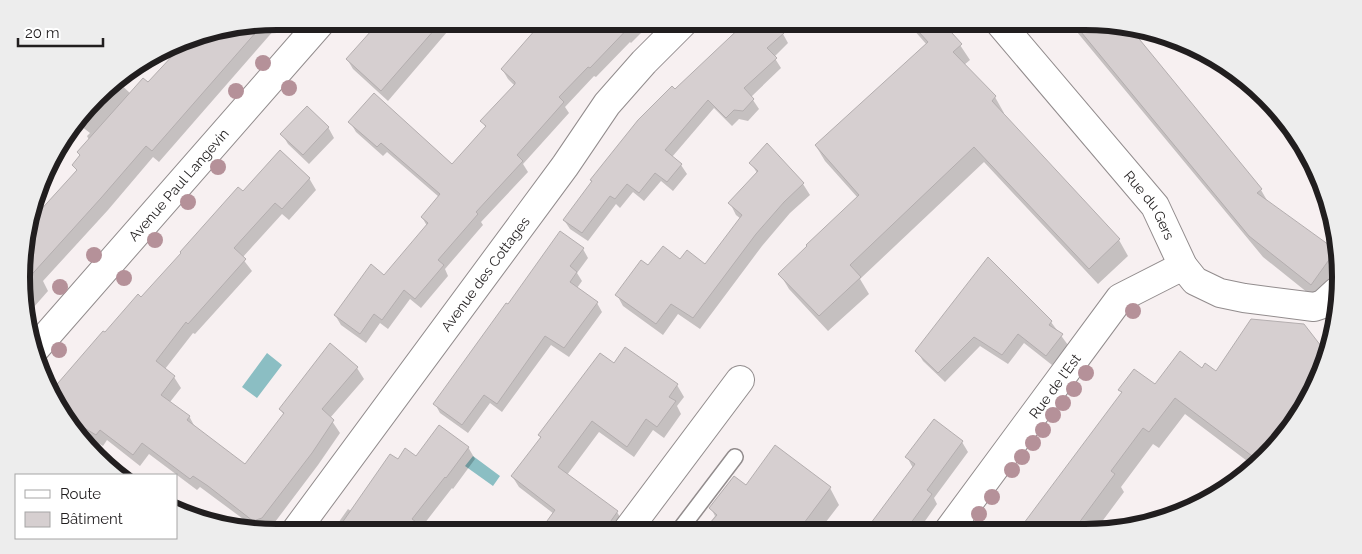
<svg xmlns="http://www.w3.org/2000/svg" width="1362" height="554" font-family="Raleway,sans-serif">
	<style>
		.water { fill: #8bbec3 }
		.shadow { fill: #0003 }
		.building { fill: #d6cfd0; stroke: #b4aeaf }
		.lines { fill: none; stroke-linecap: round; stroke-linejoin: round }
		.service-casing { stroke: #928c8d; stroke-width: 18 }
		.minor-casing { stroke: #928c8d; stroke-width: 30 }
		.service { stroke: #fff; stroke-width: 15 }
		.minor { stroke: #fff; stroke-width: 28 }
		.tree { fill: #b59199 }
		.labels { text-anchor: middle; stroke-width: 4.5; stroke-linejoin: round; paint-order: stroke }
		.street-label { font-size: 14px; fill: #211e1f; stroke: #fff }
		.rim { fill: none; stroke: #211e1f; stroke-width: 6 }
	</style>
	<rect width="100%" height="100%" fill="#f7f0f1"/>
	<path class="water" d="M267,353L282,365L257,398L242,387Z
		M473,456L500,476L493,486L465,466Z"/>
	<path class="shadow" d="M277,21H282L159,162L153,157L108,210L43,281L48,291L26,316L23,243L77,171L73,165L81,156L89,140L87,136L90,133L77,123L109,85L116,80L131,94L148,84L195,35Z
		M382,21H451L453,25L388,101L353,69L347,59Z
		M545,21H653L631,43L630,42L596,77L594,76L565,107L569,113L523,164L528,172L481,222L483,225L445,269L448,276L421,308L410,299L388,329L380,323L366,343L341,325L335,315L384,277L427,226L422,217L439,197L387,152L383,156L356,132L350,122L452,166L486,128L482,121L515,86L508,79L502,69Z
		M834,21H851L842,30Z
		M906,21H944L970,60L964,65L995,97L1004,113L1003,114L1119,240L1128,256L1098,284L984,162L860,279L869,294L828,331L789,289L780,274L858,198L825,161L816,146L927,45Z
		M1071,21H1085L1129,28L1261,190L1268,202L1335,251L1340,260L1337,286L1323,305L1263,257L1077,32Z
		M783,34L788,43L774,57L781,68L751,97L759,109L748,121L739,119L732,126L714,108L672,157L681,165L687,174L673,191L661,181L644,201L633,192L620,208L616,204L588,241L570,229L564,220L675,91Z
		M328,127L334,138L309,164L288,144L282,134Z
		M767,145L803,184L810,195L790,213L762,246L700,329L678,314L663,335L623,306L617,295L649,267L680,261L706,265L741,219L736,215L730,203L757,173L751,163Z
		M309,178L316,190L289,220L282,214L242,258L252,271L195,334L193,333L165,369L174,377L181,388L170,402L189,416L196,429L246,466L284,415L280,409L357,368L364,379L330,418L340,433L318,465L269,530L264,531L258,530L200,487L197,490L149,454L140,466L107,440L103,446L72,427L64,419L53,391L105,333L141,298L243,193Z
		M583,249L588,258L577,273L582,281L577,288L597,303L602,312L569,357L551,345L502,412L490,403L468,433L440,413L435,404L508,306Z
		M989,259L1051,322L1068,345L1052,365L1024,343L1008,364L980,346L945,382L923,361L917,351Z
		M1303,326L1328,357L1297,419L1255,467L1185,414L1159,448L1153,444L1121,487L1124,492L1095,531H1019L1122,394L1120,390L1155,386L1202,370L1216,373Z
		M614,365L677,385L684,397L677,406L681,414L664,438L653,430L634,457L599,432L567,475L617,512L624,524L618,532H541L554,514L519,487L512,476L541,438L539,435Z
		M962,442L968,452L934,498L937,504L918,531H875L872,525L913,468L907,457Z
		M468,447L475,459L453,489L452,488L421,528L427,532L331,533L348,509L351,511L398,461Z
		M746,487L830,488L839,505L819,531L703,532L715,516L711,508Z"/>
	<path class="building" d="M380,21H442L381,91L346,59Z
		M543,21H635L590,68L588,67L559,97L564,102L517,155L523,161L476,212L478,214L438,260L444,265L415,299L404,290L382,320L374,314L360,334L334,315L371,264L384,275L428,223L421,217L440,194L381,143L377,147L348,122L374,93L452,164L486,126L480,121L515,84V82L501,69Z
		M747,21H774L784,33L767,48L777,58L744,88L754,99L743,111L734,110L726,118L708,100L665,150L682,164L667,182L655,173L639,193L627,184L615,199L610,196L582,233L563,220L592,181L590,180L638,120L672,86L675,89Z
		M909,21H941L962,44L953,52L996,96L992,101L1120,239L1089,269L974,147L850,265L861,277L819,316L778,274L807,246L806,245L859,195L815,145L928,42Z
		M1072,21H1085L1131,29L1262,189L1257,193L1336,250L1311,285L1249,236Z
		M264,23L152,151L146,146L101,198L25,282L23,243L28,230L40,217L37,214L77,170L72,165L80,155L77,152L143,78L148,82L188,39L195,35Z
		M307,106L329,127L303,155L280,134Z
		M767,143L804,183L784,202L756,234L693,318L671,304L656,324L615,295L641,260L648,265L663,246L680,259L687,250L705,264L742,215L728,203L758,171L749,163Z
		M280,150L310,178L282,209L275,203L234,248L246,259L188,324L186,322L156,361L175,376L161,395L190,416L187,420L245,464L284,413L279,409L330,343L358,367L322,409L334,420L312,453L262,518L253,521L208,486L193,476L190,479L142,443L133,455L100,430L96,435L63,415L52,390L103,331L105,332L138,294L141,297L181,253L180,252L238,187L243,191Z
		M560,231L584,248L570,266L577,272L570,282L598,302L564,348L545,336L497,404L484,395L462,425L433,404L506,303L508,304Z
		M988,257L1052,321L1049,325L1063,334L1046,356L1018,334L1002,355L974,337L938,373L915,351Z
		M1251,319L1304,324L1328,355L1297,419L1260,462L1175,398L1149,432L1143,428L1111,471L1115,474L1073,531H1018L1122,392L1118,390L1134,369L1155,384L1180,351L1202,368L1205,363L1216,371Z
		M625,347L678,384L669,397L676,401L657,427L646,419L627,447L592,421L558,467L618,511L603,532H539L555,510L511,476L541,437L538,435L600,353L614,363Z
		M934,419L963,441L927,490L932,494L905,531H865L915,464L905,457Z
		M439,425L469,447L446,478L445,477L412,519L430,532L335,533L390,454L398,459L405,448L416,456Z
		M775,445L831,487L798,531L702,532L717,515L709,508L734,476L746,485Z"/>
	<g class="lines">
		<g class="service-casing">
			<path id="service" d="M678,532L735,457"/>
		</g>
		<g class="minor-casing">
			<g id="minor">
				<path id="s1" d="M998,21L1155,206L1183,266L1195,281L1220,293L1244,298L1314,307L1323,304L1336,292"/>
				<path id="s2" d="M35,349L322,21"/>
				<path id="s3" d="M948,531L1120,298L1183,266"/>
				<path d="M626,532L740,380"/>
				<path id="s4" d="M294,533L565,166L607,104L644,62L685,21"/>
			</g>
		</g>
		<use href="#service" class="service"/>
		<use href="#minor" class="minor"/>
	</g>
	<g class="tree">
		<circle cx="263" cy="63" r="8"/>
		<circle cx="289" cy="88" r="8"/>
		<circle cx="236" cy="91" r="8"/>
		<circle cx="218" cy="167" r="8"/>
		<circle cx="188" cy="202" r="8"/>
		<circle cx="155" cy="240" r="8"/>
		<circle cx="94" cy="255" r="8"/>
		<circle cx="124" cy="278" r="8"/>
		<circle cx="60" cy="287" r="8"/>
		<circle cx="1133" cy="311" r="8"/>
		<circle cx="59" cy="350" r="8"/>
		<circle cx="1086" cy="373" r="8"/>
		<circle cx="1074" cy="389" r="8"/>
		<circle cx="1063" cy="403" r="8"/>
		<circle cx="1053" cy="415" r="8"/>
		<circle cx="1043" cy="430" r="8"/>
		<circle cx="1033" cy="443" r="8"/>
		<circle cx="1022" cy="457" r="8"/>
		<circle cx="1012" cy="470" r="8"/>
		<circle cx="992" cy="497" r="8"/>
		<circle cx="979" cy="514" r="8"/>
	</g>
	<g class="labels">
		<g class="street-label">
			<text dy="5" stroke="none"><textPath href="#s2" startOffset="218">Avenue Paul Langevin</textPath></text>
			<text dy="5" stroke="none"><textPath href="#s1" startOffset="239">Rue du Gers</textPath></text>
			<text dy="5" stroke="none"><textPath href="#s4" startOffset="322">Avenue des Cottages</textPath></text>
			<text dy="5" stroke="none"><textPath href="#s3" startOffset="180">Rue de l'Est</textPath></text>
		</g>
	</g>
	<path d="M0 0H1362V554H0ZM277 30H1085A247 247 0 0 1 1332 277V277A247 247 0 0 1 1085 524H277A247 247 0 0 1 30 277V277A247 247 0 0 1 277 30Z" fill="#ededed" fill-rule="evenodd"/>
	<path class="rim" d="M277 30H1085A247 247 0 0 1 1332 277V277A247 247 0 0 1 1085 524H277A247 247 0 0 1 30 277V277A247 247 0 0 1 277 30Z"/>
	<rect x="15" y="474" width="162" height="65" fill="#ffffff" stroke="#a6a5a5"/>
	<rect x="25" y="490" width="25" height="8" fill="#ffffff" stroke="#a6a5a5"/>
	<text x="60" y="499" font-size="15" fill="#211e1f">Route</text>
	<rect x="25" y="512" width="25" height="15" fill="#d6cfd0" stroke="#a6a5a5"/>
	<text x="60" y="524" font-size="15" fill="#211e1f">Bâtiment</text>
	<path d="M18 38v8h85v-8" fill="none" stroke="#211e1f" stroke-width="2.5"/>
	<text x="25" y="38" font-size="15" fill="#211e1f" stroke="#ffffff" stroke-width="4" paint-order="stroke">20 m</text>
</svg>
